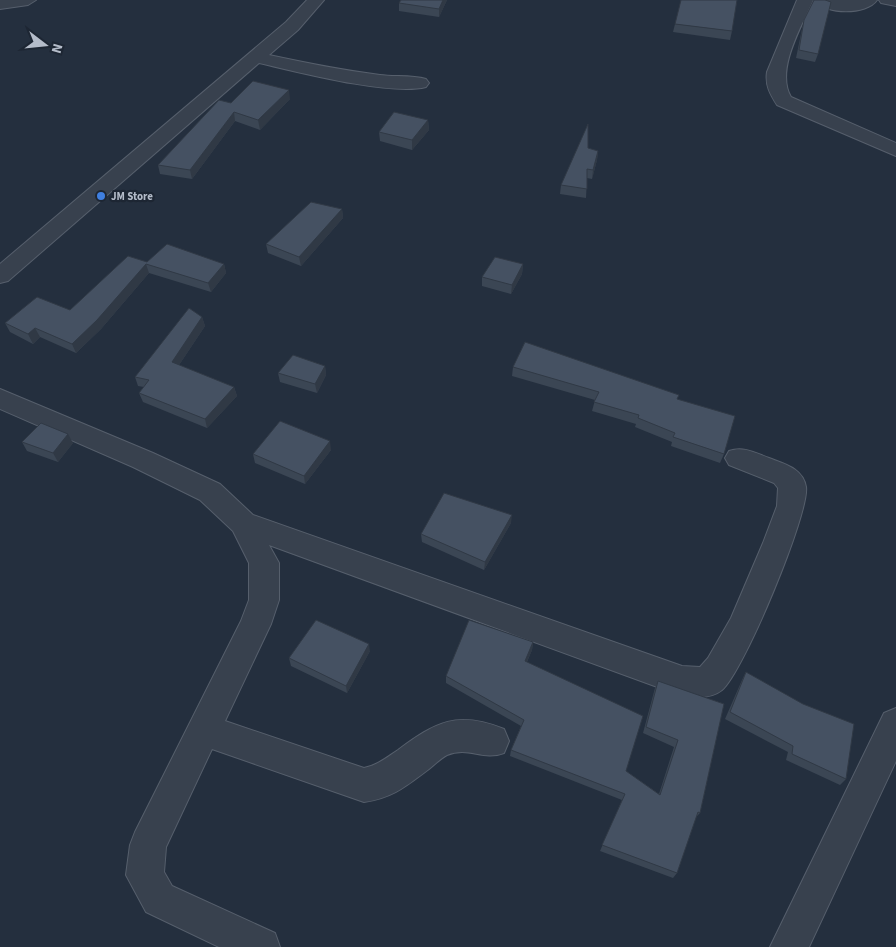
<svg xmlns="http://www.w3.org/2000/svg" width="896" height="947" font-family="'Source Sans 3',sans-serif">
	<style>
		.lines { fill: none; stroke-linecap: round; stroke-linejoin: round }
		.minor-casing { stroke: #565f6c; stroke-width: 2 }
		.minor { fill: #38414e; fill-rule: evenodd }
		.wall { fill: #3b4654 }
		.shaded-wall { fill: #303945 }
		.building { fill: #455162; stroke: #303945 }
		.shop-dot { fill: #3f7fe0; stroke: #1d2633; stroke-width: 2 }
		.labels { text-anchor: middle; stroke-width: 4.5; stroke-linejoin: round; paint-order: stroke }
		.far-poi-label { font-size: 11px; font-weight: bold; fill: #b4bcc9; stroke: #1d2633; text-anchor: start }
	</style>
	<rect width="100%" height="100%" fill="#242f3e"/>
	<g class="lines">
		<g class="minor-casing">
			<path id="minor" d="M0,0H36L28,5L0,9Z
				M307,0H324L298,30L269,55C306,63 342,70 380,75C395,77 411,75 426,79L429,83L426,87C390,96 298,72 259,63L8,281L0,283V264L286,22Z
				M797,0H813C802,26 775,70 791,97L896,143V156L777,105C770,94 765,85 767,72Z
				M815,0H877C867,15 825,15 815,0Z
				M879,0H896V6L881,3Z
				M0,389L153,453L220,484L253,515L682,666L700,667L708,658L731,618L763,543L777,506L778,488L774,483L729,465L725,458L729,451C744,446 755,453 769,458C784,464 803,468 806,487C810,512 743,673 722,690C711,699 695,698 682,696L269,545L279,563V600L271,624L225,721L364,768C378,765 386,758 398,750C436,722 457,710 504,729L509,741L504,753C482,761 469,746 447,755C441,758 434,765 429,769C406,786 393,798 364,802L212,749L166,847L164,872L172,886L275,933L280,947H219L146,912L126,875L130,845L135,832L241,621L249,600V563L233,531L200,500L133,467L0,409Z
				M896,708V761L809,947H770L884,713Z"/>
		</g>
		<use href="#minor" class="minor"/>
	</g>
	<path class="wall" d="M401,0H447L439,17L399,11V3Z
		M804,20L818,54L815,62L796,58L802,29Z
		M675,24L732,31L730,40L673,32Z
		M290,99L260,130L235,121L192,179L160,174L158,165L231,103Z
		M428,120L429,130L412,150L380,141L379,132Z
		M588,148L598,151L597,160L592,179L587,178L586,198L560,194L561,185Z
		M342,209L343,218L301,266L268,253L266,244Z
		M147,262L224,264L226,273L211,292L149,273L101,329L76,353L40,337L33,344L10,332L5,323L70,310Z
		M523,264L522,274L511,294L482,286V277Z
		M202,317L205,326L179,365L234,387L237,396L207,428L143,402L139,393L144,387L138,386L135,377Z
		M325,366L326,375L317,393L280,382L278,373Z
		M513,367L678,399L724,454L720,463L671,446L672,442L635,427L636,424L592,411L595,400L512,376Z
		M22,442L73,443L58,462L27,451Z
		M331,450L305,484L255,463L253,454Z
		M511,523L484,570L422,542L421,534Z
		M533,642L532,650L527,662L626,771L659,794L674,747L643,733L655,688L658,681L724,704L700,813L695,818L677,873L673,878L600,851L622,800L510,756L511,750L521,726L446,683V676Z
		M370,651L347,693L291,666L289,658Z
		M746,672L846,779L840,785L786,760L788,752L725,719L742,680Z"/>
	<path class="shaded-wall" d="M443,0H447L439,17V9Z
		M289,90L290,99L260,130L258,120Z
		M234,112L235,121L192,179L190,170Z
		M428,120L429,130L412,150V140Z
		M598,151L597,160L592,179L593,170Z
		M342,209L343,218L301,266L299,257Z
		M146,264L149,273L101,329L76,353L72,344Z
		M224,264L226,273L211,292L208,283Z
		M523,264L522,274L511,294L512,285Z
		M202,317L205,326L175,371L172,362Z
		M35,328L40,337L33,344L28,334Z
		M325,366L326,375L317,393L315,384Z
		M234,387L237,396L207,428L205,419Z
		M68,434L73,443L58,462L53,453Z
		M330,441L331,450L305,484L304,476Z
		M512,515L511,523L484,570L485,562Z
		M533,642L532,650L524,668L525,661Z
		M369,644L370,651L347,693L346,686Z"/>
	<path class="building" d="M401,0H443L439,9L399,3Z
		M681,0H737L732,31L675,24Z
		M814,0H825L831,2L818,54L799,50L804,20Z
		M253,81L289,90L258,120L234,112L190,170L158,165L219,100L231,103Z
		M394,112L428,120L412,140L379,132Z
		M588,124V148L598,151L593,170L587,169V189L561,185Z
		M311,202L342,209L299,257L266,244Z
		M167,244L224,264L208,283L146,264L97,320L72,344L35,328L28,334L5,323L37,297L70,310L128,256L147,262Z
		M495,257L523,264L512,285L482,277Z
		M189,308L202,317L172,362L234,387L205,419L139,393L149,380L135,377Z
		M525,342L679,395L677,399L735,416L724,454L673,437L675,433L638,418L639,415L594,402L599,392L513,367Z
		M293,355L325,366L315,384L278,373Z
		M280,421L330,441L304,476L253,454Z
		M41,423L68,434L53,453L22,442Z
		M444,493L512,515L485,562L421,534Z
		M316,620L369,644L346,686L289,658Z
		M469,620L533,642L525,661L643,716L626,771L660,795L678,740L646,727L658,681L724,704L700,813L698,812L677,873L602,845L625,794L511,750L524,720L446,676Z
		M746,672L803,704L854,724L846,779L792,754L793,746L730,712Z"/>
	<circle class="shop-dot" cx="101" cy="196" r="5"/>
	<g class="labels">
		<g class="far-poi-label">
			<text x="111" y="200">JM Store</text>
		</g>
	</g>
	<g transform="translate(45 45) rotate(106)" stroke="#1d2633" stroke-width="4" paint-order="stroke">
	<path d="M0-4L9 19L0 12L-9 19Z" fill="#b4bcc9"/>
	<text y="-8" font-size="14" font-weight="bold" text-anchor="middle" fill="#b4bcc9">N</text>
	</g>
</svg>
